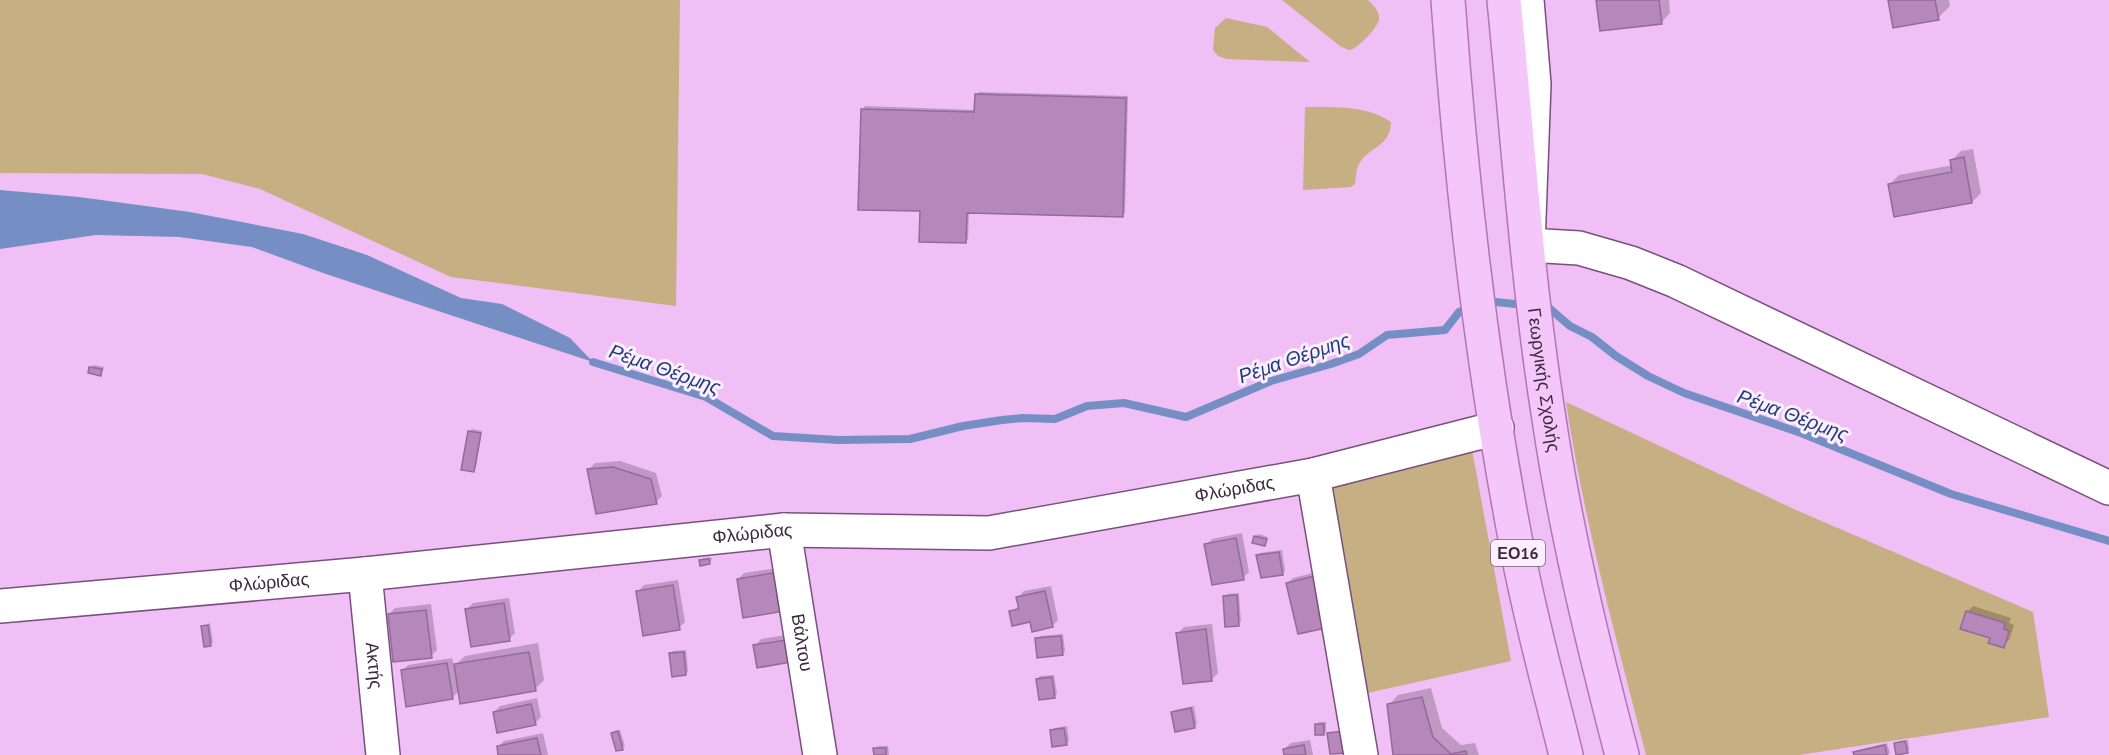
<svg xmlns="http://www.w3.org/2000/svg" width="2109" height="755" font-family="'PT Sans',sans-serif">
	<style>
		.green { fill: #c6af83 }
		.water { fill: #758fc4 }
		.shadow { fill: #0003 }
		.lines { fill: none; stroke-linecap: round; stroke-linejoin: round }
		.stream { stroke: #758fc4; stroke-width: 8 }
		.building { fill: #b587ba; stroke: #96699a; stroke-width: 1.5 }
		.minor-casing { stroke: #7a4f7f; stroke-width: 36 }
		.major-casing { stroke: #b076b6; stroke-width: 36 }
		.minor { stroke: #fff; stroke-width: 33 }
		.major { stroke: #f5c6fa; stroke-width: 33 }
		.labels { text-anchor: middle; stroke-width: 6; stroke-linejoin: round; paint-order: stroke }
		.shield { fill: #fdeefe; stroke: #766478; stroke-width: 1.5 }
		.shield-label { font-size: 16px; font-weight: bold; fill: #3c293e }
		.street-label { font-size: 18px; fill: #3c293e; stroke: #fdeefe }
		.water-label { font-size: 20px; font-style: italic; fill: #1f3c7c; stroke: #fdeefe }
	</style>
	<rect width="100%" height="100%" fill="#f0bff5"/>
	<path class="green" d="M0,0H680L676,306L451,277L260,189L202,174L0,173Z
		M1282,0H1368C1373,5 1380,11 1379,20C1377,28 1357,50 1349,50C1346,49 1343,47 1340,46Z
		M1226,18L1267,27L1310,62L1227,59L1218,56L1213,50L1215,28Z
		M1305,107C1334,107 1367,105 1391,122C1390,148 1369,146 1359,164C1356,169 1356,177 1355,184L1351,187L1303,190Z
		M1566,402L1796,510L2033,612L2049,717L1799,755H1646C1616,638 1584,521 1566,402Z
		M1471,444L1511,661L1359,695L1320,480Z"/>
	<path class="water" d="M0,190L79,197L190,212L303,234L367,255L461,298L502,304L570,338L593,362L323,273L252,247L179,237L96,235L0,249Z"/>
	<path class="shadow" d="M1598,0H1669L1670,13L1661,23Z
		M1889,0H1949L1950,6L1938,18Z
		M979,92L1128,96L1125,213L1122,215L969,211L968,239L966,242L921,210L863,109L865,106L976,110V95Z
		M1973,149L1981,193L1972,202L1889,185L1899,175L1953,165L1952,160L1961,151Z
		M93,365L104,367L103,371L101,374L90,368Z
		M472,429L482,431L476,467L474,470L469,432Z
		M620,461L656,473L662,496L656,502L589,469L595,463Z
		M1242,533L1249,572L1243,578L1206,545L1212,539Z
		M1258,534L1268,537L1264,545L1255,537Z
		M1282,550L1285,571L1283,574L1257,555L1260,553Z
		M711,557L712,560L709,563L700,561L703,558Z
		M784,567L790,604L738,579L744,573Z
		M1325,570L1330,626L1287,584L1293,578Z
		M678,580L685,622L679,628L638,591L644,585Z
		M1051,586L1058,620L1052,626L1011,612L1020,605L1018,597L1024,591Z
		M1239,593L1241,622L1238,624L1224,596L1227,594Z
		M509,598L515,633L509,639L467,609L473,603Z
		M431,604L437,650L431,656L389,614L395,608Z
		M1973,606L2011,618L2009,623L2014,625L2009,640L2003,646L1992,637L1967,612Z
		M210,623L213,642L210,645L202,627Z
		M1212,624L1218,673L1212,679L1178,633L1184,627Z
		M799,633L802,654L755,646L761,639Z
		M1063,634L1065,651L1062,654L1037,639L1040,636Z
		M538,643L544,680L535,689L460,690L452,698L402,671L408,665L452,658L454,666L465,656Z
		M686,650L688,671L686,674L671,654L673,651Z
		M1054,675L1057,694L1054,697L1037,679L1040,676Z
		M1431,688L1442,728L1461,745L1475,743L1479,755H1394L1389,705L1398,695Z
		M537,698L541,717L535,723L494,712L500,706Z
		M1194,706L1197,724L1194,727L1173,712L1175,710Z
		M1319,722H1326V731L1323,734L1316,725Z
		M1067,726L1069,741L1066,744L1052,731L1054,728Z
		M620,730L625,746L622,748L613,734Z
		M543,733L548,755H500L498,747L504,741Z
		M1310,740L1313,755H1286L1284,749L1291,743Z
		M1908,740L1909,749L1907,752L1896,744L1899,741Z
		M1887,743L1890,753L1888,755H1856L1855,752L1858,750Z
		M878,746H888L889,755H876L875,749Z"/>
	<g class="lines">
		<path class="stream" d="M1485,301L1527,305
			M1542,307L1549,308L1570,326L1592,337L1616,356L1648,376L1684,393L1801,433L1951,494L2109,541
			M593,362L706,397L773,436L838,440L910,439L963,426L1002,420L1023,418L1055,419L1087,406L1124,403L1186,417L1271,381L1331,364L1359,354L1387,335L1445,330L1459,312L1472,307"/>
	</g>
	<path class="building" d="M1596,0H1659L1662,24L1600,31Z
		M1888,0H1935L1939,20L1893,28Z
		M975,94L1126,98L1123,217L967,213L966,243L919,242L920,211L858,210L861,109L974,112Z
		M1964,157L1972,203L1894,217L1888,184L1952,172L1950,160Z
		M89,367L102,369L101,376L88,373Z
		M468,431L481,433L474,472L461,470Z
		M613,467L651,479L657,504L596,514L587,469Z
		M1254,536L1267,539L1265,546L1252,543Z
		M1236,538L1244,580L1212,585L1204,544Z
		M1279,552L1283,575L1261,578L1256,555Z
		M709,559L710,564L700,566L699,560Z
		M779,572L785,611L743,618L737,579Z
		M1319,575L1331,627L1298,634L1286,583Z
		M673,585L680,630L643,636L636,591Z
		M1045,591L1053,627L1032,632L1030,622L1012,626L1009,611L1019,609L1016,597Z
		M1237,595L1239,626L1225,627L1223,596Z
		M504,603L510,641L471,647L465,609Z
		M426,610L432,658L393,662L388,614Z
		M1966,611L2005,623L2004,629L2009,631L2004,648L1988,643L1990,638L1960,629Z
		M208,625L211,646L204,647L201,626Z
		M1206,629L1212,681L1183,684L1176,633Z
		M1061,636L1063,655L1037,658L1035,638Z
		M793,639L797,661L757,668L753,645Z
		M529,652L536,691L460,704L454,664Z
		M684,652L686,675L672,677L669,653Z
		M447,663L453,699L406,707L401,670Z
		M1052,677L1055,698L1039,700L1036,679Z
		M1422,697L1433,737L1451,754L1466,751L1467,755H1393L1387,704Z
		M531,704L536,725L497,733L493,712Z
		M1191,708L1195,728L1175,732L1171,712Z
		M1315,724H1324V735H1315Z
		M1064,728L1067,745L1052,747L1050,730Z
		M618,731L623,750L616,751L611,733Z
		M1344,731L1347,753L1330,754L1327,733Z
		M537,738L541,755H498L497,746Z
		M1905,741L1908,753L1896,755L1894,743Z
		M1304,745L1306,755H1284L1283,749Z
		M1885,745L1887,755H1854L1853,752Z
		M873,748H886V755H874Z"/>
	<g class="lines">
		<g class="minor-casing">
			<g id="minor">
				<path d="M1527,0L1534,84L1528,245L1579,248L1631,263L1676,281L2109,488"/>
				<path d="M1313,475L1361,755"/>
				<path id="s1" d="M784,530L820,755"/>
				<path id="s2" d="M365,574L383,755"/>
				<path id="s3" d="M0,606L365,574L784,530L989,533L1313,475L1497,428"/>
			</g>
		</g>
		<g class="major-casing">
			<g id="major">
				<path d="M1448,0C1461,183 1482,367 1517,548C1530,618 1549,686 1566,755"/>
				<path id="s4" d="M1504,0C1518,140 1527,280 1549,419C1566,533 1593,644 1622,755"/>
			</g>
		</g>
		<use href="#minor" class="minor"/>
		<use href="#major" class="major"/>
	</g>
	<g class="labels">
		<rect class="shield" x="1491" y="540" width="54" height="26" rx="4.5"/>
		<g class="shield-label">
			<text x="1518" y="559">ΕΟ16</text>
		</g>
		<g class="street-label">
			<text dy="6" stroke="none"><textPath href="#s4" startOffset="382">Γεωργικής Σχολής</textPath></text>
			<text dy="6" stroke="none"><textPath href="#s3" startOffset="1242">Φλώριδας</textPath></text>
			<text dy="6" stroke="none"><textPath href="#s3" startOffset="756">Φλώριδας</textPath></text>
			<text dy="6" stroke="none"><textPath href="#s3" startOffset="270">Φλώριδας</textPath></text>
			<text dy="6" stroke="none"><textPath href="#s1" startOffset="114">Βάλτου</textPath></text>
			<text dy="6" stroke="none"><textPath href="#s2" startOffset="92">Ακτής</textPath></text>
		</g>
		<g class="water-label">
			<text transform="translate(1294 358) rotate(-19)" y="7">Ρέμα Θέρμης</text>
			<text transform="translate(665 369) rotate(19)" y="7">Ρέμα Θέρμης</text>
			<text transform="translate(1793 415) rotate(20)" y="7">Ρέμα Θέρμης</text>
		</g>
	</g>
</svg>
